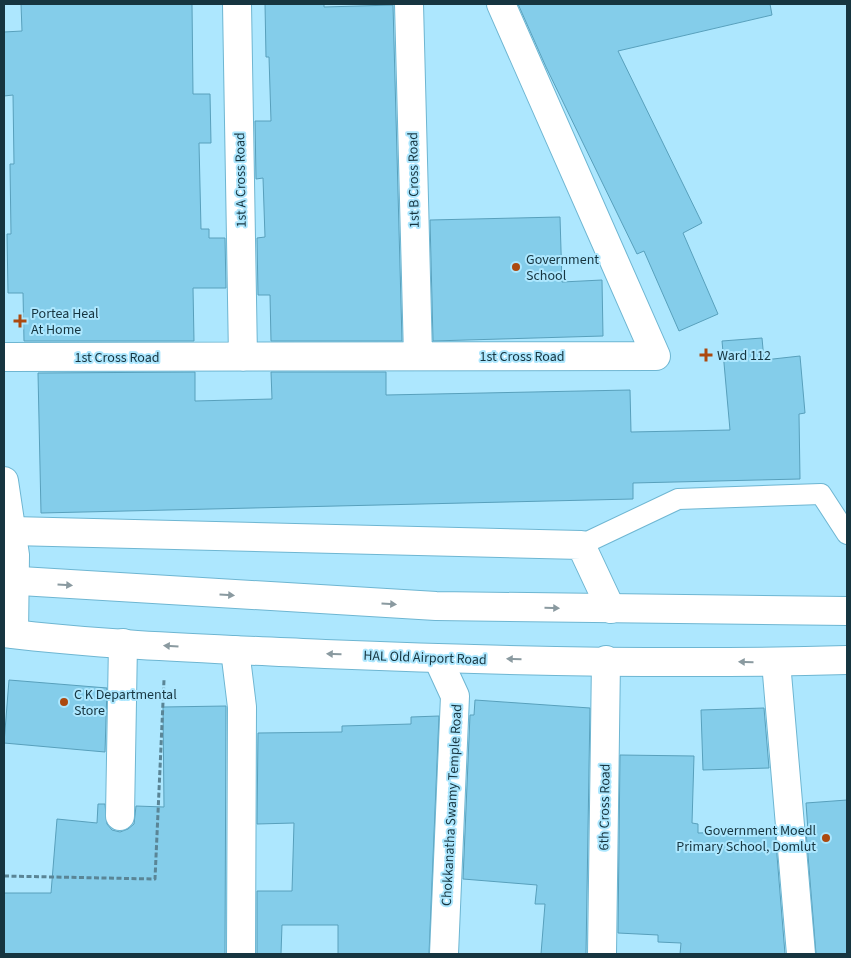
<svg xmlns="http://www.w3.org/2000/svg" width="851" height="958" font-family="'Source Sans 3',sans-serif">
	<style>
		.building { fill: #84cdea; stroke: #58a0bc }
		.lines { fill: none; stroke-linecap: round; stroke-linejoin: round }
		.service-casing { stroke: #6eb6d2; stroke-width: 22 }
		.minor-casing { stroke: #6eb6d2; stroke-width: 30 }
		.tertiary-casing { stroke: #6eb6d2; stroke-width: 30 }
		.primary-casing { stroke: #6eb6d2; stroke-width: 30 }
		.path { stroke: #5a8596; stroke-width: 3; stroke-dasharray: 5 2.5; stroke-linecap: butt }
		.service { stroke: #fff; stroke-width: 20 }
		.minor { stroke: #fff; stroke-width: 28 }
		.tertiary { stroke: #fff; stroke-width: 28 }
		.primary { stroke: #fff; stroke-width: 28 }
		.oneway { fill: #8a9aa0 }
		.poi-dot { fill: #ac490f; stroke: #ade7fe; stroke-width: 2 }
		.labels { text-anchor: middle; stroke-width: 4; stroke-linejoin: round; paint-order: stroke }
		.street-label { font-size: 14px; fill: #163540; stroke: #ade7fe }
		.poi-label { font-size: 14px; fill: #163540; stroke: #ade7fe; text-anchor: start }
	</style>
	<rect width="100%" height="100%" fill="#ade7fe"/>
	<path class="building" d="M21,4H192L193,94H210L211,143H199L201,229H209V238H225L226,288H193L194,341H24L23,293H8L7,234H11L10,164H14L13,95L4,96V32L22,31Z
		M265,4H324V7L393,5L402,341H271L270,295H258L257,238L265,237L263,178L256,179L255,121H271L269,57H266Z
		M518,4H770L772,15L618,51L702,223L683,233L718,314L679,331L644,251L637,254L546,67Z
		M560,217L562,282L602,280L603,336L433,341L430,220Z
		M762,338L764,360L800,356L805,413L799,414L800,479L633,483V499L41,513L38,373L195,372V401L272,399L271,372H386V395L630,390L631,432L730,430L722,341Z
		M9,680L107,688L105,752L4,743Z
		M475,700L590,708L586,954H541L545,904H535L537,885L463,879L470,715H474Z
		M226,706L225,954H4V893H51L57,819L97,823L98,804H105L107,824L112,830L120,832L128,829L134,824L136,806L164,807L163,707Z
		M764,708L769,768L703,770L701,710Z
		M439,716L429,954H338V925H282L281,954H257V891H292L294,823L257,824L258,733L342,732V726L411,724V717Z
		M620,755L694,756L692,823L698,824V833L775,831L785,954H680L681,943L658,942V935L618,933Z
		M847,800V954H816L806,831H808L806,803Z"/>
	<g class="lines">
		<g class="service-casing">
			<path id="service" d="M581,545L678,499L821,494L847,534"/>
		</g>
		<g class="minor-casing">
			<path id="minor" d="M237,4L243,357
				M409,4L418,356
				M4,357L656,356L501,4
				M12,531L581,545L611,609
				M235,650L242,707L241,954
				M438,659L455,696L444,954
				M776,662L801,954
				M120,816L123,643
				M602,954L606,660"/>
		</g>
		<g class="tertiary-casing">
			<path id="tertiary" d="M4,481L15,555L14,634"/>
		</g>
		<g class="primary-casing">
			<path id="primary" d="M4,580L436,606L847,611
				M4,633C110,646 218,649 325,654C499,661 674,665 847,660"/>
		</g>
		<path class="path" d="M4,876L155,879L164,680"/>
		<use href="#service" class="service"/>
		<use href="#minor" class="minor"/>
		<use href="#tertiary" class="tertiary"/>
		<use href="#primary" class="primary"/>
	</g>
	<defs><path id="oneway-solid" d="M-6-.8H1V-3.2L6.5 0L1 3.2V.8H-6Z" transform="scale(1.25)"/></defs>
	<g class="oneway">
		<use href="#oneway-solid" transform="translate(65 585) rotate(4)"/>
		<use href="#oneway-solid" transform="translate(227 595) rotate(3)"/>
		<use href="#oneway-solid" transform="translate(389 604) rotate(3)"/>
		<use href="#oneway-solid" transform="translate(552 608) rotate(1)"/>
		<use href="#oneway-solid" transform="translate(171 646) rotate(-176)"/>
		<use href="#oneway-solid" transform="translate(334 654) rotate(-178)"/>
		<use href="#oneway-solid" transform="translate(514 659) rotate(-179)"/>
		<use href="#oneway-solid" transform="translate(746 662) rotate(-179)"/>
	</g>
	<g class="poi-dot">
		<circle cx="516" cy="267" r="5"/>
		<path d="M17.5 313.5h5v5h5v5h-5v5h-5v-5h-5v-5h5z"/>
		<path d="M703.5 347.5h5v5h5v5h-5v5h-5v-5h-5v-5h5z"/>
		<circle cx="64" cy="702" r="5"/>
		<circle cx="826" cy="838" r="5"/>
	</g>
	<g class="labels">
		<g class="street-label">
			<text transform="translate(240 180) rotate(-91)" y="5">1st A Cross Road</text>
			<text transform="translate(413 180) rotate(-91)" y="5">1st B Cross Road</text>
			<text x="522" y="361">1st Cross Road</text>
			<text x="117" y="362">1st Cross Road</text>
			<text transform="translate(425 657) rotate(2)" y="5">HAL Old Airport Road</text>
			<text transform="translate(451 805) rotate(-87)" y="5">Chokkanatha Swamy Temple Road</text>
			<text transform="translate(604 807) rotate(-89)" y="5">6th Cross Road</text>
		</g>
		<g class="poi-label">
			<text x="526" y="264">Government<tspan x="526" dy="16">School</tspan></text>
			<text x="31" y="318">Portea Heal<tspan x="31" dy="16">At Home</tspan></text>
			<text x="717" y="360">Ward 112</text>
			<text x="74" y="699">C K Departmental<tspan x="74" dy="16">Store</tspan></text>
			<text x="816" y="835" text-anchor="end">Government Moedl<tspan x="816" dy="16">Primary School, Domlut</tspan></text>
		</g>
	</g>
	<rect width="851" height="958" fill="none" stroke="#163540" stroke-width="10"/>
</svg>
